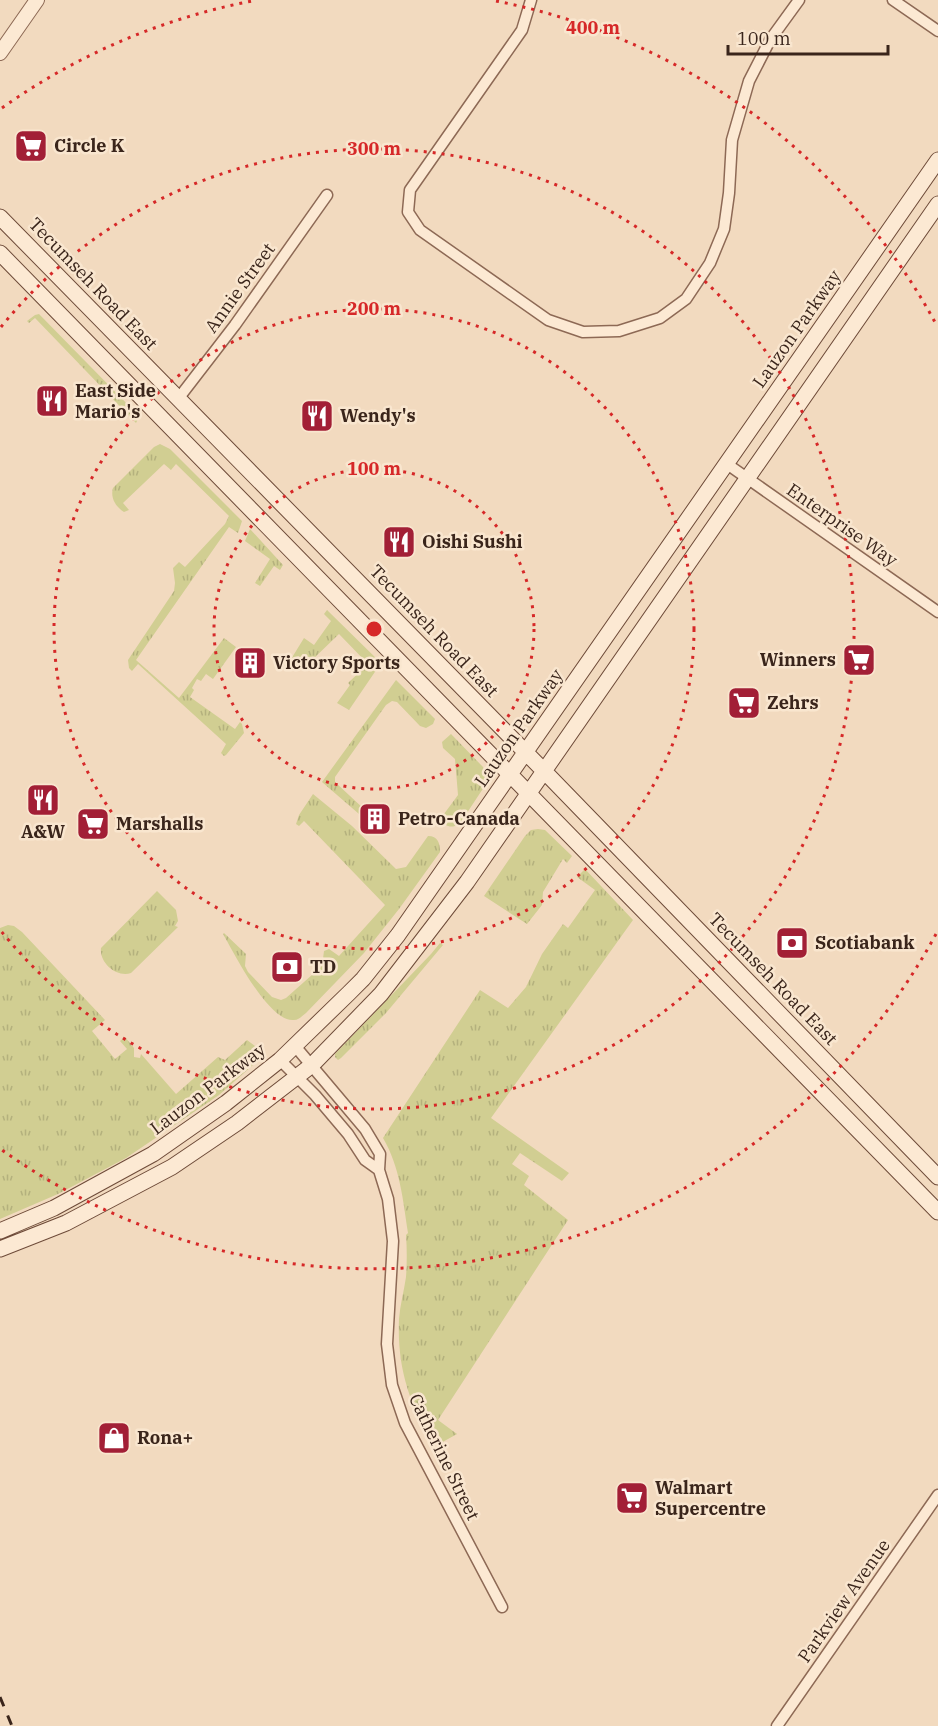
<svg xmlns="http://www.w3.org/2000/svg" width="938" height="1726" font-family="'IBM Plex Serif',serif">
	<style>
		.grass { fill: url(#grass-tufts) }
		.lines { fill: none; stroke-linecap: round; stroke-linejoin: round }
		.minor-casing { stroke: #8d6955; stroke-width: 13 }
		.tertiary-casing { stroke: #8d6955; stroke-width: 16 }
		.secondary-casing { stroke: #6e4b39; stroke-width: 17 }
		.minor { stroke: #fce9d3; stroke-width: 10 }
		.tertiary { stroke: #fce9d3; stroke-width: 14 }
		.secondary { stroke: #fce9d3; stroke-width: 15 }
		.rail { stroke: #3a251b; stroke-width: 3; stroke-dasharray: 10 10; stroke-linecap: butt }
		.ring { fill: none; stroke: #d62828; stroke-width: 3; stroke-dasharray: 3 6 }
		.labels { text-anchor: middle; stroke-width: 5; stroke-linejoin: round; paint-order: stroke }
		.poi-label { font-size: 18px; font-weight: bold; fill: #3a251b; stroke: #f9e6cf; text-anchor: start }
		.street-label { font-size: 18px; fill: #3a251b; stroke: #f9e6cf }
		.centre { fill: #d62828; stroke: #f9e6cf; stroke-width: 3 }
		.ring-label { font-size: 18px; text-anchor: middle; font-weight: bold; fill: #d62828; stroke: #f9e6cf; stroke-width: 5; stroke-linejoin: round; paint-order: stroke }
	</style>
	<defs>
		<pattern id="grass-tufts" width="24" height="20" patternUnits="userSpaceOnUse" patternTransform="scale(1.5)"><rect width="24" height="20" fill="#d1ce92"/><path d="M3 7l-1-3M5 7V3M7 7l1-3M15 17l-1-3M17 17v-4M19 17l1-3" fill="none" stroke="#b4b17d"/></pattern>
	</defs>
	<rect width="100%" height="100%" fill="#f2dabf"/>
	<path class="grass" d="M39,314L137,414L138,419L136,423L35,318L29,323L27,321L35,315Z
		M160,444L170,449L242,521L238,533L229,527L136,660L179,698L224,638L236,647L213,679L206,674L201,681L197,679L192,688L194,690L190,697L235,729L240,722L242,724L244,733L226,755L224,756L221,753L226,744L138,664L132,671L129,668L128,660L174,591L175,583L173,568L179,562L185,567L225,524L229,516L176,464L171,470L164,464L123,503L129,510L124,512C116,507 110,498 113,488L154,447Z
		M250,529L283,565L280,570L274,566L260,586L255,583L270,559L245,541Z
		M327,610L381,663L349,710L337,703L350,685L348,683L368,664L339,634L309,663L298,656L289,666L288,664L304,638L314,645L331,621L324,614Z
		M396,680L435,719L433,724L426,728L420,726L397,702L392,701L386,705L335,777V782L364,809L359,814L322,782Z
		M451,734L483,767L488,781L459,825C450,828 445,827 441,818L458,795L455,759L443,748L442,742Z
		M313,794L352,826L396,869L406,867L428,836C438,836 440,843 440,852L399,909L364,953L306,1013C302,1016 299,1020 294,1020C269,1023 234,953 223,934L224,933L246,954L245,966L248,972L272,997L281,1000L286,998L322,966L324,951L329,949L339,956L385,905L304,821L299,826L296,824L299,815Z
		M538,829L545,830L572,856L567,863L563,859L543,892L542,905L527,924L484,896L525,836L531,830Z
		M585,869L633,920L491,1118L569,1173L562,1181L520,1153L512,1164L529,1176L524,1185L568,1220L438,1420L457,1434L439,1444H432C409,1401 397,1368 399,1319C400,1305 404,1291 406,1277C407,1263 407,1249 406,1235L408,1233C403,1200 400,1167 383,1138L480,990L508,1008L526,987L542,954L563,924L568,928L595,890L577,877Z
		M157,891L176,910L178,921L175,926L178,927L131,973C117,978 99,963 101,948Z
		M8,925L14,926L22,932L105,1020L92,1031L115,1059L127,1049L120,1041L125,1037L134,1048V1057L140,1058L141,1054L176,1094L218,1057L225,1060L247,1040L255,1046L258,1057L252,1066L219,1095L126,1158L58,1194L0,1219V928Z
		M440,943L443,945L386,1013L341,1058L338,1060L335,1057V1054L431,954Z"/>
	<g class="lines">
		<g class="minor-casing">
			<path id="minor" d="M531,0L522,30L410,190L408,212L420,230L548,320L583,332L619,331L660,318L686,299L710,263L724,229L729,193L732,140L749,81L770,40L799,0
				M893,0L938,31
				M178,399L235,325L327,195
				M727,464L938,612
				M295,1046L365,1129L380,1154L379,1170L388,1199L393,1241L387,1344L392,1385L405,1423L502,1607
				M280,1060L315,1095L348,1134L365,1160L379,1170
				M777,1726L938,1495"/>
		</g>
		<g class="tertiary-casing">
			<path id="tertiary" d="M0,53L37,0"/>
		</g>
		<g class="secondary-casing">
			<path id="secondary" d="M0,217L544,771L938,1177
				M0,253L938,1212
				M0,1231L54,1208L153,1154L226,1103L280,1060L349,993L363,979L398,935L938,160
				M0,1249L66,1223L172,1167L237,1123L312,1065L381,994L467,882L938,204"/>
		</g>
		<use href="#minor" class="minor"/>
		<use href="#tertiary" class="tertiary"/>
		<use href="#secondary" class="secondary"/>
		<path class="rail" d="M0,1697L12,1726"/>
	</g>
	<g class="ring">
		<circle cx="374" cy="629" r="160"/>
		<circle cx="374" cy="629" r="320"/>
		<path d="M1 327A480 480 0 1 1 1 931"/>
		<path d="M936 934A640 640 0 0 1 2 1150M2 108A640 640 0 0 1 252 1M496 1A640 640 0 0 1 936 324"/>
	</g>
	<defs>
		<g id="supermarket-square" transform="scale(1.725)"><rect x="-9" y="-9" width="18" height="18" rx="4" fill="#a21f36" stroke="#f9e6cf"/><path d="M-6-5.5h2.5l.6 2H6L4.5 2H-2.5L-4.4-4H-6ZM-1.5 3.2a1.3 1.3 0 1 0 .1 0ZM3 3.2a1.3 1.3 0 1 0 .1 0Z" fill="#fff"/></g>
		<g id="restaurant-square" transform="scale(1.725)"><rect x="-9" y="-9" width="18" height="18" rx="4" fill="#a21f36" stroke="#f9e6cf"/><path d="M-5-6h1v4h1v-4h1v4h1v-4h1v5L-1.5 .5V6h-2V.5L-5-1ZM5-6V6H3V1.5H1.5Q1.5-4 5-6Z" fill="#fff"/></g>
		<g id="building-square" transform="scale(1.725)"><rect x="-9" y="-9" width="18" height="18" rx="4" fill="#a21f36" stroke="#f9e6cf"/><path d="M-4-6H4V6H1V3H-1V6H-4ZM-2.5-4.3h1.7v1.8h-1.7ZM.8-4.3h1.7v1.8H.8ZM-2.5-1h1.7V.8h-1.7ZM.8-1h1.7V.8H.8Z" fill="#fff"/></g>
		<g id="bank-square" transform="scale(1.725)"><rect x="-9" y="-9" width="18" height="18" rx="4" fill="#a21f36" stroke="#f9e6cf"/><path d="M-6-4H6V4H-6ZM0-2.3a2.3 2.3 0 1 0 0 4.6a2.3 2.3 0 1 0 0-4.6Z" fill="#fff"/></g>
		<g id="shop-square" transform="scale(1.725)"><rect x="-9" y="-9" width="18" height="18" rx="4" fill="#a21f36" stroke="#f9e6cf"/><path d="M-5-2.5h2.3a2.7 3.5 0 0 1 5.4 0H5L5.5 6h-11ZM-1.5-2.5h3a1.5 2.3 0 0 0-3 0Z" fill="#fff"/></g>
	</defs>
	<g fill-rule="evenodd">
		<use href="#supermarket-square" x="31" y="146"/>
		<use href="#restaurant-square" x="52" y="401"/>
		<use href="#restaurant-square" x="317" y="416"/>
		<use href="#restaurant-square" x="399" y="542"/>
		<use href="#supermarket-square" x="859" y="660"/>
		<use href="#building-square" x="250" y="663"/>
		<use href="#supermarket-square" x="744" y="703"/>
		<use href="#restaurant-square" x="43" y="800"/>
		<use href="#building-square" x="375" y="819"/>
		<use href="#supermarket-square" x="93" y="824"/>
		<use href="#bank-square" x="792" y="943"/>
		<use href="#bank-square" x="287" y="967"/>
		<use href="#shop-square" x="114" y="1438"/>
		<use href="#supermarket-square" x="632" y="1498"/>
	</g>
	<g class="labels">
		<g class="poi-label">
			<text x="54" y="152">Circle K</text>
			<text x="75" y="397">East Side<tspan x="75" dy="21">Mario's</tspan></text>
			<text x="340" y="422">Wendy's</text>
			<text x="422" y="548">Oishi Sushi</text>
			<text x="836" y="666" text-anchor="end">Winners</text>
			<text x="273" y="669">Victory Sports</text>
			<text x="767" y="709">Zehrs</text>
			<text x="398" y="825">Petro-Canada</text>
			<text x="116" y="830">Marshalls</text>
			<text x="43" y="838" text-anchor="middle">A&amp;W</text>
			<text x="815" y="949">Scotiabank</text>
			<text x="310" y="973">TD</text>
			<text x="137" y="1444">Rona+</text>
			<text x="655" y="1494">Walmart<tspan x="655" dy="21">Supercentre</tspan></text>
		</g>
		<g class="street-label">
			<text transform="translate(93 284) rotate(46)" y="6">Tecumseh Road East</text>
			<text transform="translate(240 288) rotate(-54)" y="6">Annie Street</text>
			<text transform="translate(797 329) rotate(-55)" y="6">Lauzon Parkway</text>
			<text transform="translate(842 525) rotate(35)" y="6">Enterprise Way</text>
			<text transform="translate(434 631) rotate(46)" y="6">Tecumseh Road East</text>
			<text transform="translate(519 728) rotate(-55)" y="6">Lauzon Parkway</text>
			<text transform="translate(773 979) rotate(46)" y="6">Tecumseh Road East</text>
			<text transform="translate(208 1089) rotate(-37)" y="6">Lauzon Parkway</text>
			<text transform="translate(444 1457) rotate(64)" y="6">Catherine Street</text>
			<text transform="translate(844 1601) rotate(-55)" y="6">Parkview Avenue</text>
		</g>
	</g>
	<circle cx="374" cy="629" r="9" class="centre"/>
	<g class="ring-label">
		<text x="593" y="34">400 m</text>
		<text x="374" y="155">300 m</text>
		<text x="374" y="315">200 m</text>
		<text x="374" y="475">100 m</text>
	</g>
	<path d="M728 45v9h160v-9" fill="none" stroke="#3a251b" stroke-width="3"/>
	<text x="737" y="45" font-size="18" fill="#3a251b" stroke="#f9e6cf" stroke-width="4.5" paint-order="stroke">100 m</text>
</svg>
